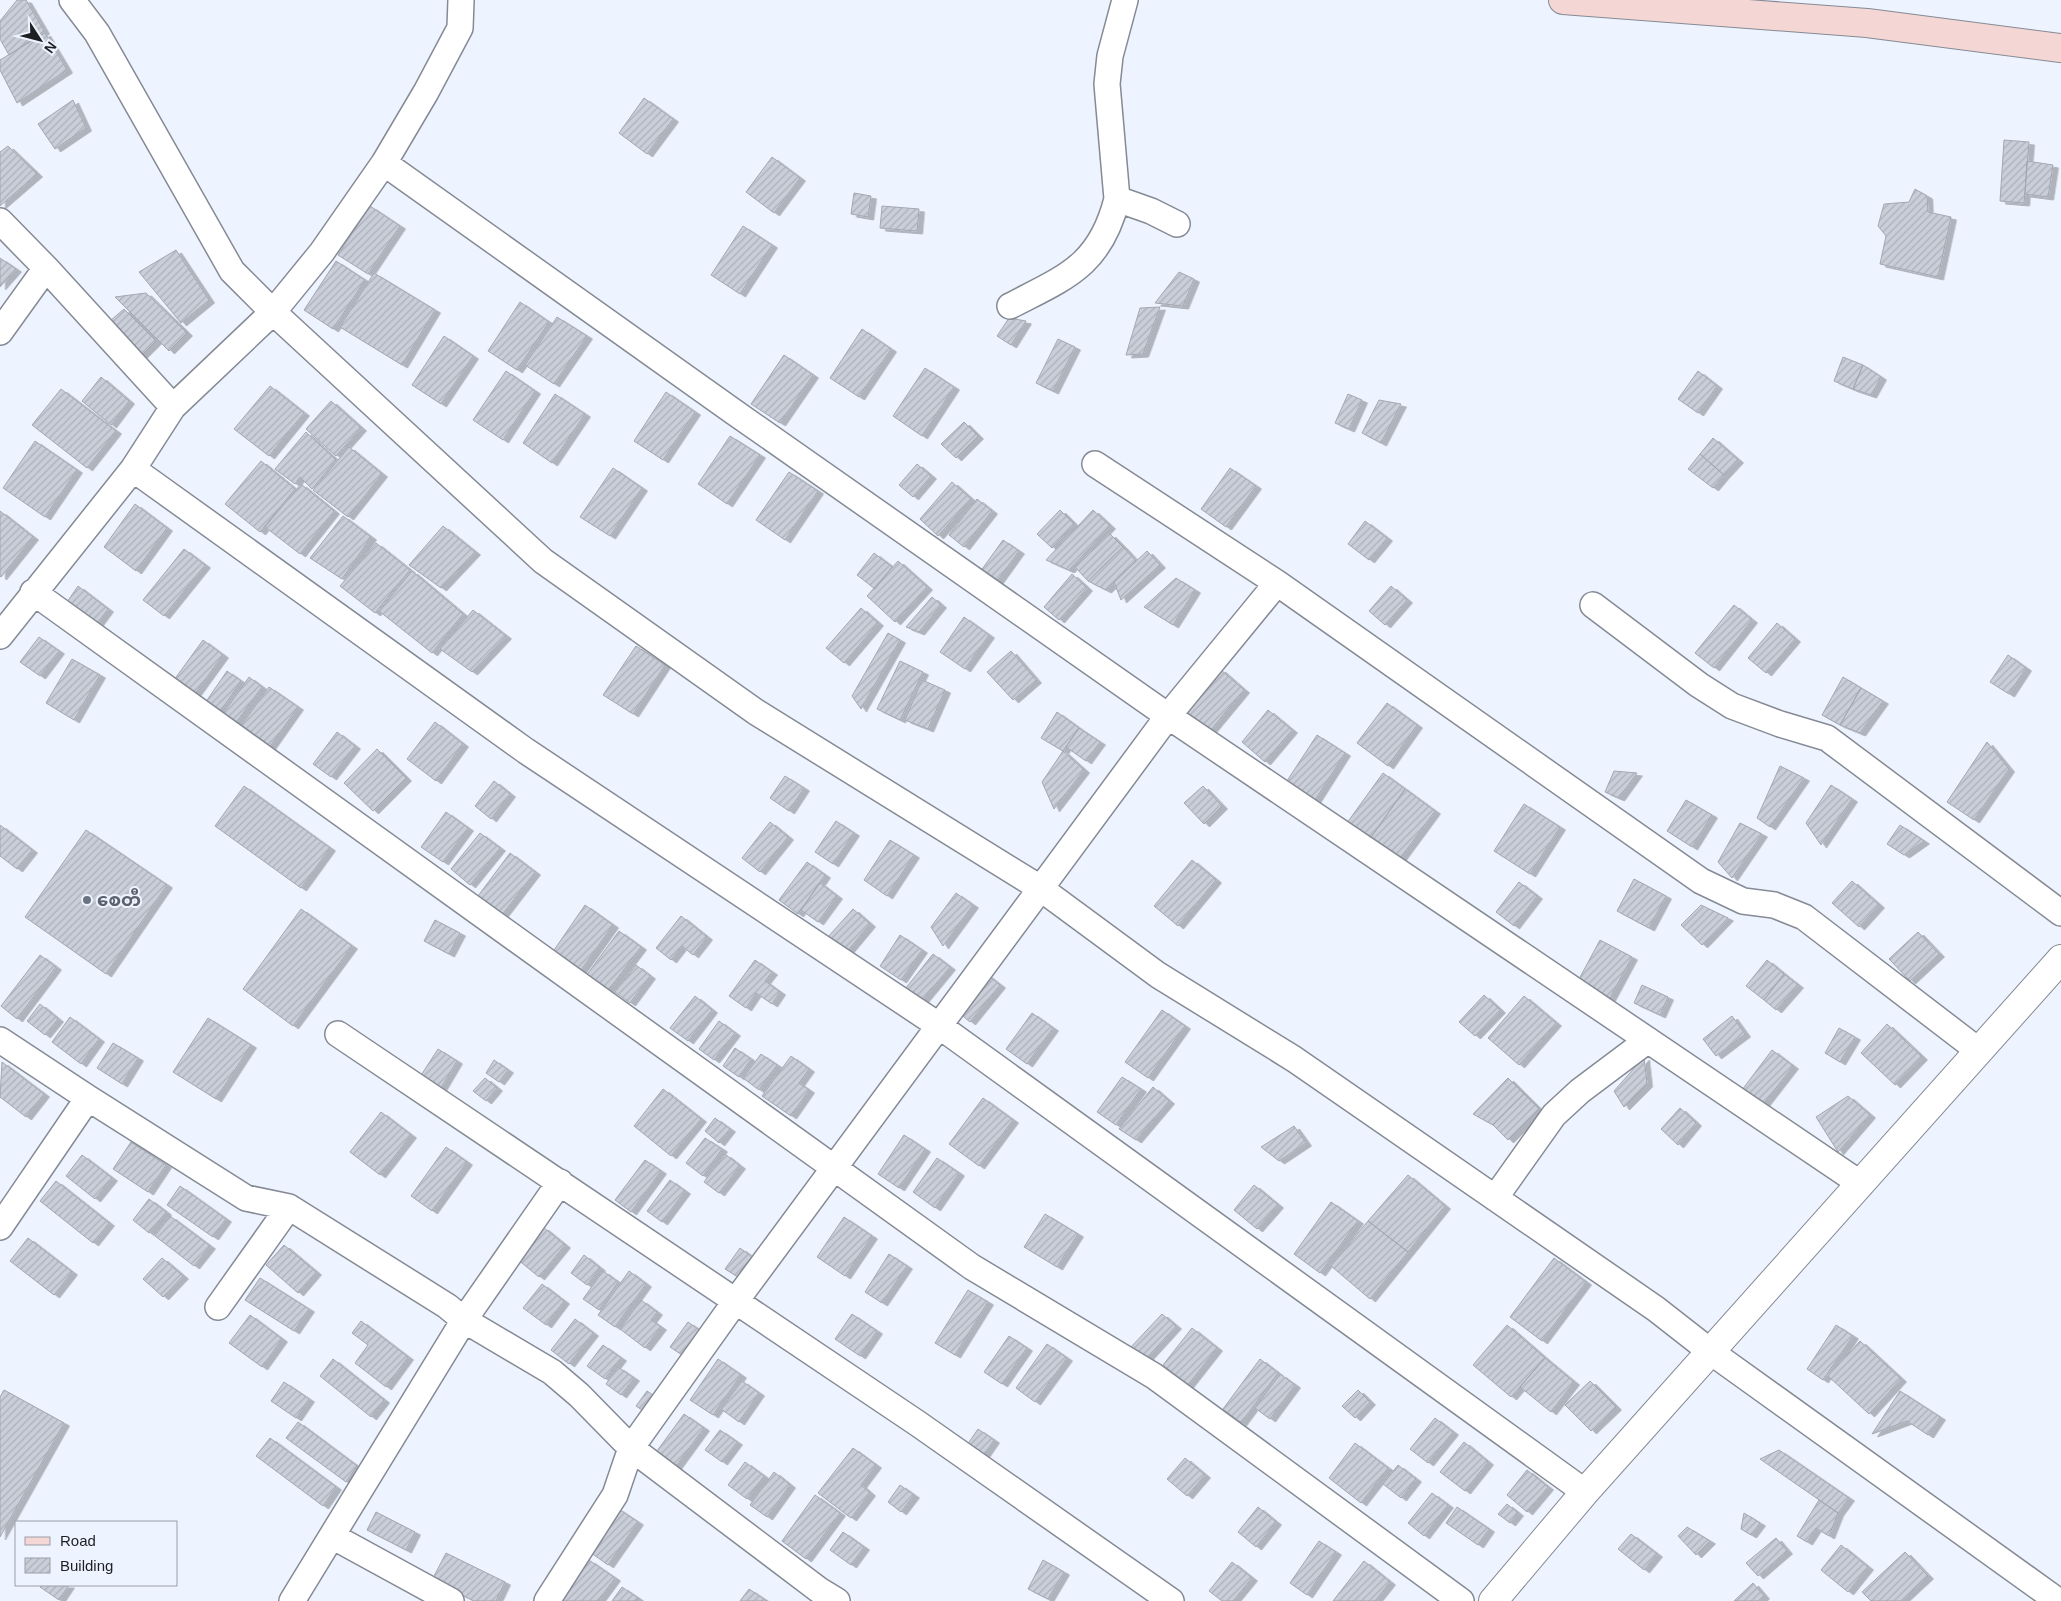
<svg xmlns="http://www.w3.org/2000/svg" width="2061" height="1601" font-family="Arial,'Noto Sans Myanmar',sans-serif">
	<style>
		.building { fill: url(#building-hatch); stroke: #a2a7b1; filter: url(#shadow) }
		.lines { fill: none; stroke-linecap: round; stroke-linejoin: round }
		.minor-casing { stroke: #858a94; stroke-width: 28 }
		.tertiary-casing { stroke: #858a94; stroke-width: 30 }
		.secondary-casing { stroke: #858a94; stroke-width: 30 }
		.minor { stroke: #fff; stroke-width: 25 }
		.tertiary { stroke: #fff; stroke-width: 28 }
		.secondary { stroke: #f4d6d4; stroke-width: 28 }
		.worship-dot { fill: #6b7280; stroke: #eef4ff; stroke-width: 2 }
		.labels { text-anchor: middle; stroke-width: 4; stroke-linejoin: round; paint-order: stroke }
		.worship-label { font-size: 18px; font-weight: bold; fill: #5b616d; stroke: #eef4ff; text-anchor: start }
	</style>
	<defs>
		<pattern id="building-hatch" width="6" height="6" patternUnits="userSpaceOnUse" patternTransform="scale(1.25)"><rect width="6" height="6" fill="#c9ced9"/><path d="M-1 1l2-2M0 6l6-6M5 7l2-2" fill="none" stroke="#acb0ba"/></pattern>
		<filter id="shadow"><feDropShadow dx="5.5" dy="3" stdDeviation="0" flood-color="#0004"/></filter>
	</defs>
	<rect width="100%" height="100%" fill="#eef4ff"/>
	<path class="building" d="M17,0H26L44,31L9,55L0,39V21Z
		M45,33L67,70L17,103L0,70V60Z
		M644,98L673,119L647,154L619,133Z
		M73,100L86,128L55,149L38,124Z
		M2004,140L2029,142L2024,203L2000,201Z
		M8,146L37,174L0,206V152Z
		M772,157L800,178L774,213L746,192Z
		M2027,161L2053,165L2048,197L2025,194Z
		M1915,189L1927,196L1928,212L1951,217L1938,277L1880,264L1886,236L1878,226L1884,204L1909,202Z
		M854,193L871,196L868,217L851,214Z
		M370,206L400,226L368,274L338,255Z
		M882,206L919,209L917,231L880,228Z
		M743,226L772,245L740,294L711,275Z
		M176,250L209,300L181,323L139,272Z
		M0,258L16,269L0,287Z
		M336,261L365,280L333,329L304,310Z
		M1179,272L1194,279L1183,306L1155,303Z
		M374,273L435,310L402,365L340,327Z
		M146,293L187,333L169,351L115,297Z
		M520,302L549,322L517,370L488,351Z
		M1160,307L1143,354L1126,355L1140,308Z
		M124,309L156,341L136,361L104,326Z
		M557,317L587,336L554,384L525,365Z
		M1009,318L1026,321L1011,345L997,336Z
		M862,329L891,349L859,397L830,378Z
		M444,336L473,356L441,404L412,385Z
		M1058,339L1075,347L1053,391L1036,383Z
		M784,355L813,375L780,423L751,404Z
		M1843,357L1863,365L1853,389L1834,381Z
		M1863,365L1881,377L1871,395L1853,389Z
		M925,368L954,387L922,436L893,416Z
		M506,371L535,391L503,440L473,420Z
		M1698,371L1717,386L1698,413L1678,399Z
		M101,377L129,401L111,425L82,401Z
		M270,386L304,413L269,456L234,429Z
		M61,389L116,431L87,468L32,425Z
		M666,392L695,412L663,460L634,441Z
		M555,394L585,414L552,463L523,443Z
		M1348,394L1362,400L1349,429L1335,423Z
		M1379,400L1401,404L1381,443L1362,433Z
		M331,401L361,428L336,456L306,429Z
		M964,422L978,436L956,458L941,444Z
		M306,432L336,460L312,489L300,477L295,484L275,469Z
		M730,436L760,455L727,504L698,484Z
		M1713,438L1738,460L1724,475L1700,454Z
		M35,441L77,470L45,517L3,488Z
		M349,447L382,474L348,517L313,490Z
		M1700,454L1724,475L1713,488L1688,469Z
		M261,461L295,489L260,532L225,504Z
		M917,464L931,476L913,497L899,485Z
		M613,468L642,488L610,536L580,517Z
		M1230,468L1256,486L1226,527L1201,509Z
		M789,472L818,491L785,540L756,520Z
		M952,482L971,499L938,536L920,519Z
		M301,484L334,511L300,554L265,527Z
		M977,499L992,511L964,547L949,535Z
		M135,504L167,528L136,571L104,547Z
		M1060,510L1074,524L1052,548L1037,534Z
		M1093,510L1110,526L1069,570L1046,560Z
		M0,511L33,537L1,577L0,576Z
		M343,516L371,537L342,579L310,558Z
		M1365,521L1387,538L1369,560L1348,544Z
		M443,526L475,552L441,588L409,565Z
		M1110,534L1123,547L1088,581L1075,567Z
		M1003,540L1019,551L996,583L980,572Z
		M376,543L410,570L375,613L340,586Z
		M1123,547L1136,561L1106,590L1088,581Z
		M184,549L205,565L164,616L143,600Z
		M1147,551L1160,565L1121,600L1114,582Z
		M874,553L892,567L875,589L857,575Z
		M898,561L927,587L895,622L867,596Z
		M412,571L463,614L432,653L379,611Z
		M1072,574L1087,588L1059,620L1044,607Z
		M1176,578L1195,590L1173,625L1144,607Z
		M78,586L108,609L97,624L67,602Z
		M1391,586L1407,600L1385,625L1369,611Z
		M932,597L941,605L919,632L906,627Z
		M1734,605L1752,620L1714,668L1695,653Z
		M861,608L878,623L844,663L826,648Z
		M473,610L506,636L472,672L440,649Z
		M964,617L989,635L965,669L940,652Z
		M1777,623L1795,639L1766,673L1748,658Z
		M888,633L900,640L861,709L852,696Z
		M39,637L59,651L40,676L20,662Z
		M203,640L223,655L194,695L174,680Z
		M636,646L665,665L633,714L603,695Z
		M1011,651L1036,680L1013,700L987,672Z
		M2008,655L2026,668L2009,694L1990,682Z
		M72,659L100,675L74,720L46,703Z
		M900,661L923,672L900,720L877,709Z
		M1220,669L1244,690L1205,737L1180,715Z
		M227,671L241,681L217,716L203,706Z
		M249,677L262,687L235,724L222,715Z
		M1843,677L1861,688L1840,725L1822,715Z
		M922,680L945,690L928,729L905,720Z
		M269,687L298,707L269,748L240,727Z
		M1861,688L1883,701L1860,733L1840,725Z
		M1387,703L1417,725L1388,766L1357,743Z
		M1268,710L1292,730L1265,762L1242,742Z
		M1057,712L1079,728L1063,751L1041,738Z
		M435,722L463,744L436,781L407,759Z
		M1079,728L1100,742L1086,761L1066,747Z
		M337,732L355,746L331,777L313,764Z
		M1317,735L1345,753L1312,805L1283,787Z
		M1987,742L2009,769L1974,820L1947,802Z
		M377,749L406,778L373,811L344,783Z
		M1063,751L1084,770L1054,809L1042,782Z
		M1780,766L1804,778L1770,827L1757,818Z
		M1614,771L1637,773L1619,798L1605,792Z
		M1383,773L1405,789L1367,843L1344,827Z
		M785,776L804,788L789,811L770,798Z
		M494,781L510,794L491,819L475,806Z
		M1831,785L1852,799L1821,845L1806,823Z
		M244,786L330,848L301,888L215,826Z
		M1203,786L1222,806L1204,824L1184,803Z
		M1405,789L1435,811L1396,864L1367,843Z
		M1686,800L1712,815L1692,847L1667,831Z
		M1524,804L1560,827L1530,874L1494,851Z
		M446,812L468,828L443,862L421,847Z
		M836,821L854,833L833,864L815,852Z
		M770,822L788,837L760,872L742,858Z
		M1740,823L1762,834L1732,878L1718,862Z
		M0,825L32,850L17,869L0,856Z
		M1900,825L1924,841L1904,855L1887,844Z
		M86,830L167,885L106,974L25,917Z
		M480,833L500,848L470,885L451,869Z
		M890,840L914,855L887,896L864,880Z
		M510,853L535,872L502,915L478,896Z
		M1192,860L1216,880L1178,926L1154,906Z
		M807,862L825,875L798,914L779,900Z
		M1634,879L1666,896L1649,928L1617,911Z
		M1852,881L1879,905L1859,927L1832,903Z
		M1519,882L1537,896L1514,926L1496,912Z
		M820,883L837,896L818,922L801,910Z
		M956,893L973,905L943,946L931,927Z
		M585,905L613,925L579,973L552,953Z
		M1701,905L1728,918L1702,945L1681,925Z
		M301,909L352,946L293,1026L243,989Z
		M853,909L870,924L845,954L827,938Z
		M681,916L707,937L693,955L682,946L671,960L656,948Z
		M435,920L460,933L449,954L424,941Z
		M619,931L641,947L604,996L583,980Z
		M1918,932L1939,954L1910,981L1889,959Z
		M900,935L922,950L901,980L880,966Z
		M1600,940L1632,957L1610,998L1578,981Z
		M933,954L950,967L917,1007L901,994Z
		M40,955L56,967L17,1019L1,1006Z
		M755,960L772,972L765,981L780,992L772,1004L756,993L746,1008L729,996Z
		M1767,960L1784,974L1764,1000L1746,986Z
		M636,965L650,976L630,1003L615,992Z
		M981,970L1000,985L970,1022L952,1007Z
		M1784,974L1798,985L1776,1010L1764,1000Z
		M1642,985L1668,997L1660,1015L1634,1003Z
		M1484,995L1500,1010L1475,1036L1459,1022Z
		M695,996L712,1010L688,1041L670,1028Z
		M1524,996L1556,1023L1519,1065L1488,1038Z
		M40,1004L58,1019L45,1035L27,1021Z
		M1162,1010L1185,1026L1148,1078L1125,1062Z
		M1032,1013L1053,1028L1027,1064L1006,1049Z
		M1732,1016L1745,1034L1716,1056L1703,1039Z
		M70,1017L99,1039L81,1064L52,1042Z
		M208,1018L251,1045L216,1099L173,1072Z
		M719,1021L735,1033L714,1060L699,1049Z
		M1887,1024L1922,1057L1895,1085L1861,1053Z
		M1839,1028L1855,1037L1840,1062L1825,1053Z
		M113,1043L138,1058L122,1084L97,1068Z
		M735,1048L751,1059L739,1077L723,1066Z
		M438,1049L457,1061L438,1093L418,1080Z
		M1772,1050L1793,1066L1762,1106L1742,1090Z
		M761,1054L777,1065L759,1090L743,1078Z
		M791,1056L809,1069L799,1083L809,1090L791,1116L762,1096Z
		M1644,1057L1647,1084L1624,1107L1614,1091Z
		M494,1060L508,1070L499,1082L486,1073Z
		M2,1062L44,1094L26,1117L0,1097Z
		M1122,1077L1141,1089L1116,1125L1097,1112Z
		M485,1078L497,1088L486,1101L473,1091Z
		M1508,1078L1524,1094L1493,1125L1473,1114Z
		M1153,1087L1169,1101L1136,1140L1119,1129Z
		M663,1089L701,1119L671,1156L634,1126Z
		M1524,1094L1539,1109L1508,1140L1493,1125Z
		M1848,1096L1870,1115L1838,1152L1816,1117Z
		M983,1098L1013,1120L979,1166L949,1144Z
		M1680,1108L1696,1123L1678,1145L1661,1129Z
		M381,1112L411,1135L380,1175L350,1152Z
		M715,1118L730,1129L719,1143L705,1131Z
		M1294,1126L1306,1143L1279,1161L1261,1147Z
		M904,1135L925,1149L899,1188L878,1174Z
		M705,1138L722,1149L703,1176L686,1163Z
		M131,1142L166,1165L148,1192L113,1169Z
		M446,1147L467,1162L432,1211L411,1196Z
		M725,1154L740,1166L719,1193L704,1182Z
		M82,1155L112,1178L95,1199L66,1176Z
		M937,1158L959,1173L935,1208L913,1192Z
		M645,1160L661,1171L631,1212L615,1200Z
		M1408,1175L1445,1206L1408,1252L1368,1221Z
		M670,1180L685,1191L662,1222L647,1211Z
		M56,1181L109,1223L93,1243L40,1201Z
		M1254,1185L1278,1205L1257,1229L1234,1210Z
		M180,1186L226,1219L213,1237L167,1205Z
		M149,1199L166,1212L149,1233L133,1220Z
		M1331,1202L1358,1221L1320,1273L1294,1254Z
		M1045,1214L1078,1234L1057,1267L1024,1247Z
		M170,1216L210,1246L194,1266L155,1236Z
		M844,1217L872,1236L845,1276L817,1257Z
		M1368,1221L1408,1252L1370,1299L1331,1266Z
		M543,1227L565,1245L539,1277L517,1259Z
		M28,1238L72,1272L54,1295L10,1261Z
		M284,1245L316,1272L298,1293L266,1265Z
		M740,1248L755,1259L741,1279L725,1269Z
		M889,1254L907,1266L882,1303L865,1292Z
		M584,1255L600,1268L587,1285L571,1273Z
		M162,1258L183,1276L163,1297L143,1279Z
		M1554,1258L1586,1282L1542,1341L1510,1317Z
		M603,1271L618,1282L599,1310L583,1299Z
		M629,1271L646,1284L615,1327L598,1315Z
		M260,1278L309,1309L294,1331L245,1300Z
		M542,1284L564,1301L546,1325L523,1308Z
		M968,1290L988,1302L955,1355L935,1343Z
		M641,1300L657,1312L651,1320L661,1327L645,1348L620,1329Z
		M852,1314L877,1331L860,1356L835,1339Z
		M1162,1314L1176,1326L1144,1361L1130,1348Z
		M250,1315L282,1339L262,1367L229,1343Z
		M575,1319L593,1333L569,1364L551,1350Z
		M361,1321L408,1357L386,1387L355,1363L368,1345L352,1333Z
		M688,1322L702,1332L685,1357L670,1347Z
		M1507,1325L1545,1358L1511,1397L1473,1365Z
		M1836,1325L1853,1336L1823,1380L1807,1369Z
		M1192,1328L1217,1348L1188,1385L1163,1365Z
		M1009,1336L1027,1348L1002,1384L984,1372Z
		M1860,1341L1901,1379L1869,1414L1828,1376Z
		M1047,1344L1067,1358L1035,1402L1016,1388Z
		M603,1345L621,1358L605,1379L587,1366Z
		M1545,1358L1574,1382L1551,1412L1520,1387Z
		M333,1359L384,1400L371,1417L320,1376Z
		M718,1359L741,1375L713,1415L690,1400Z
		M1260,1359L1278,1373L1241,1423L1223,1409Z
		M618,1367L634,1378L621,1395L606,1384Z
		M1280,1374L1295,1385L1270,1419L1255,1408Z
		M742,1381L759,1393L739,1422L721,1409Z
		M1590,1381L1616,1407L1591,1431L1565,1405Z
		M284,1382L309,1399L296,1418L271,1401Z
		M4,1390L64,1423L0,1537V1397Z
		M1358,1390L1370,1402L1355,1418L1342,1406Z
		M647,1391L656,1397L645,1412L636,1406Z
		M1900,1391L1940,1417L1928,1435L1907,1421L1872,1434Z
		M684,1414L704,1428L674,1469L654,1455Z
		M1435,1418L1453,1432L1428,1463L1410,1449Z
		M298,1422L357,1466L346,1482L286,1438Z
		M978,1429L994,1440L981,1459L965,1448Z
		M720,1430L737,1442L722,1462L705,1450Z
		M270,1438L336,1487L323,1506L256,1456Z
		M1464,1442L1488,1462L1465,1491L1440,1472Z
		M1355,1443L1388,1468L1361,1503L1329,1478Z
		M853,1448L876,1465L861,1485L870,1493L851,1518L818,1493Z
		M1779,1450L1849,1498L1838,1513L1760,1459Z
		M1185,1458L1205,1475L1187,1496L1167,1479Z
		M745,1462L764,1476L747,1499L728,1485Z
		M1398,1465L1416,1479L1401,1498L1383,1484Z
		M1527,1470L1548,1487L1527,1512L1507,1495Z
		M774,1472L790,1485L767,1517L750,1505Z
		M900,1485L914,1495L901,1512L888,1502Z
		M1432,1493L1448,1505L1424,1536L1408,1523Z
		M815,1495L840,1513L806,1559L782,1541Z
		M1819,1500L1838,1513L1829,1536L1816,1528L1807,1542L1797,1536Z
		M1507,1504L1518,1513L1510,1523L1498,1514Z
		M1258,1507L1276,1522L1256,1547L1238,1532Z
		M1457,1507L1489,1529L1478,1545L1446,1523Z
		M617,1508L638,1522L608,1565L587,1550Z
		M376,1512L415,1532L406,1550L367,1530Z
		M1744,1513L1760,1523L1751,1535L1741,1529Z
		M1687,1527L1710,1541L1696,1555L1678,1536Z
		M843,1532L864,1547L851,1565L830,1550Z
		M1631,1534L1657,1554L1644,1570L1618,1549Z
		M1776,1538L1787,1551L1758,1576L1746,1563Z
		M1319,1541L1336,1552L1307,1595L1290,1583Z
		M1841,1545L1868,1567L1848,1592L1821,1570Z
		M1905,1552L1928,1576L1901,1601H1871L1862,1592Z
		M446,1553L505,1582L496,1601H474L432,1580Z
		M589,1560L615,1578L598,1601H559Z
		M1043,1560L1064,1572L1048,1599L1028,1589Z
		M1364,1561L1390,1582L1375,1601H1333Z
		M1232,1562L1252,1578L1233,1601H1222L1209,1591Z
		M1753,1583L1764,1596L1758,1601H1734Z
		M41,1585H69L59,1600L40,1587Z
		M622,1587L638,1598L635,1601H612Z
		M749,1589L767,1601H740Z"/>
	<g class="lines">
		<g class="minor-casing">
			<path id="minor" d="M72,0L97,33L232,271L273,312L543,561L756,712L1040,888L1158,975L1294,1059L1656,1309L1711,1352L2058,1601
				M384,163L734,412L1168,716L1861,1184
				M1117,199L1151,211L1177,224
				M0,221L46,268L173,407
				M1010,306C1066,277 1100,266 1117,199L1107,84L1110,56L1125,0
				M0,332L46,268
				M1095,464L1277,583L1701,881L1743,901L1774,905L1804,917L1979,1051
				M133,469L526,751L938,1025L1585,1492
				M33,592L972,1267L1154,1376L1461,1601
				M1593,605L1699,685L1732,706L1780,724L1827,738L2061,913
				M0,636L133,469L173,407L273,312L322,252L384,163L426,92L460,28L461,0
				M338,1034L917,1423L1171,1601
				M0,1040L88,1098L246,1198L289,1207L447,1306L464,1320L552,1372L579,1395L631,1448L819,1590L837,1601
				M1495,1198L1554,1115L1580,1091L1648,1040
				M0,1227L88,1098
				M218,1307L289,1207
				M332,1536L451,1601
				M292,1601L464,1320L560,1182
				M547,1601L615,1495L631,1448L735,1302L1168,716L1277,583"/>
		</g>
		<g class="tertiary-casing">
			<path id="tertiary" d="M1493,1601L1585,1492L2061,959"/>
		</g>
		<g class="secondary-casing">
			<path id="secondary" d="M1563,0L1867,23L2061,48"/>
		</g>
		<use href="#minor" class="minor"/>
		<use href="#tertiary" class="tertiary"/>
		<use href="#secondary" class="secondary"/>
	</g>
	<circle class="worship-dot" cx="87" cy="900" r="5"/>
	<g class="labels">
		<g class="worship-label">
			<text x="97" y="906">စေတီ</text>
		</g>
	</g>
	<rect x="15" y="1521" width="162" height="65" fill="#eef4ff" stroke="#9a9fa7"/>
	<rect x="25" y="1537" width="25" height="8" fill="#f4d6d4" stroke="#9a9fa7"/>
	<text x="60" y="1546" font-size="15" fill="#1d1f23">Road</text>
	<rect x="25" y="1558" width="25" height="15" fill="url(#building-hatch)" stroke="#9a9fa7"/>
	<text x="60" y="1571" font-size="15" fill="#1d1f23">Building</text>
	<g transform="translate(40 40) rotate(126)" stroke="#eef4ff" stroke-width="4" paint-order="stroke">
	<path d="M0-4L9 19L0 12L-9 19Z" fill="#1d1f23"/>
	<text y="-8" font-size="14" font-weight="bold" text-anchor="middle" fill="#1d1f23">N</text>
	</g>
</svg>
